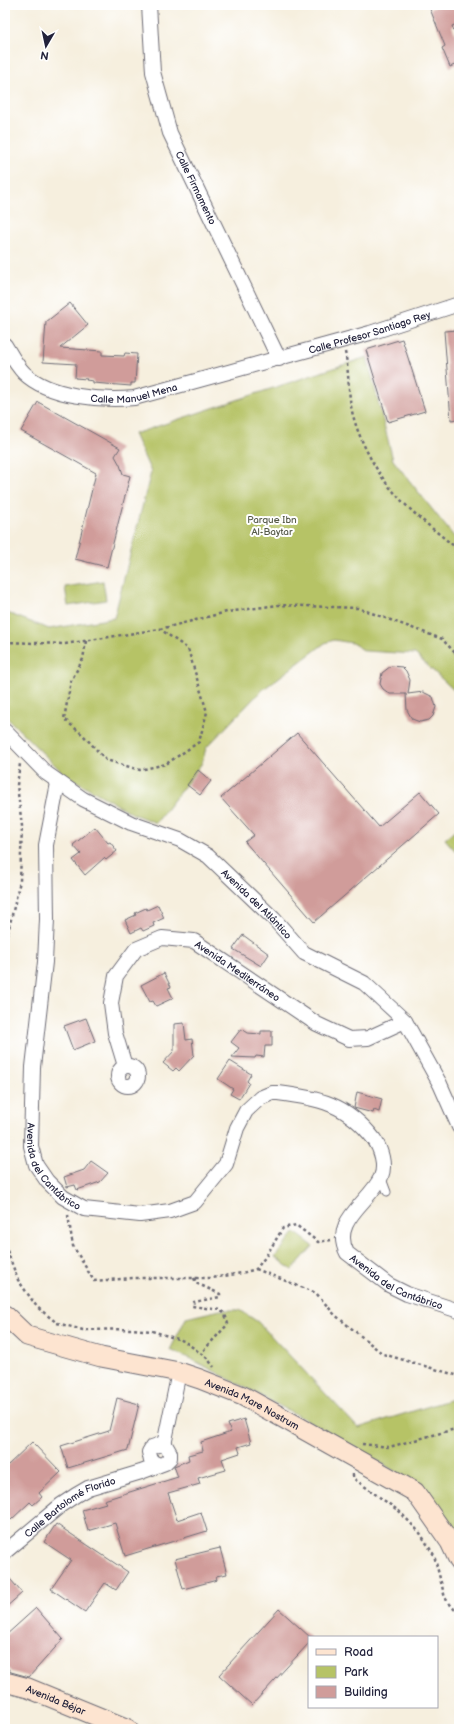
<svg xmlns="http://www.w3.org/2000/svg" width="464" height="1734" font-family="'Balsamiq Sans',sans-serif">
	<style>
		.green { fill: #b6c366; stroke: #6c7250 }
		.building { fill: #d09c9a }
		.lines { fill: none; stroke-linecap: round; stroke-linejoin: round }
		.lane-casing { stroke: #6c6a74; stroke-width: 9 }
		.street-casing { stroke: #6c6a74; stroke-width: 16 }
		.secondary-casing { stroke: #6c6a74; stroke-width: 21 }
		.path { stroke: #6c6a74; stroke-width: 2.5; stroke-dasharray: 3 3; stroke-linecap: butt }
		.lane { stroke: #fff; stroke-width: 7 }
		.street { stroke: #fff; stroke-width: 14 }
		.secondary { stroke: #fde4d0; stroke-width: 19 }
		.labels { text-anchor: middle; stroke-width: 4; stroke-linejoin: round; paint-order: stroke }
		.street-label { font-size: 10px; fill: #22223b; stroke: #fff }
		.park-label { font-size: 10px; fill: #565a4a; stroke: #fff }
	</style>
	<rect width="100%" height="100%" fill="#fff"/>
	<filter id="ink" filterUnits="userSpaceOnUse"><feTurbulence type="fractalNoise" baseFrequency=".025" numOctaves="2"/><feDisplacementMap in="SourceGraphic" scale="8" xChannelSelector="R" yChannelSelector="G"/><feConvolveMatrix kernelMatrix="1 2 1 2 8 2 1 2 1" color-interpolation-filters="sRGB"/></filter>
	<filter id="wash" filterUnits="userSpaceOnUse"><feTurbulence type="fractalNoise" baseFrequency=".012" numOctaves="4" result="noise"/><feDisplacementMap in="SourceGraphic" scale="16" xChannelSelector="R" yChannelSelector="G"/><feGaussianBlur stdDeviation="0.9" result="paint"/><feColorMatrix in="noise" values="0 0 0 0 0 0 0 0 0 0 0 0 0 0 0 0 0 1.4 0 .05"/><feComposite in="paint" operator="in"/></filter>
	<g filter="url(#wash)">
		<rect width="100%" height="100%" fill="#f6efde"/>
		<path class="green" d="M367,357L393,460L459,543V695L415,654L365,651L352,643L334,640L325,643L261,691L206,748L202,763L156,823L133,814L64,774L5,716V612L49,629L114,618L151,472L134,434Z
			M103,581L106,600L68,606L65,587Z
			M459,827V855L445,839Z
			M295,1232L313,1246L292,1270L275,1257Z
			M220,1310H240L258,1322L358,1428L459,1397V1548L396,1472L329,1432L191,1359L170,1350L186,1318Z"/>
		<g id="blocks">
			<path class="building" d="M440,5H456L459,11V23L452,26L459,43V63L450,67L442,48L445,46L430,9Z
				M70,303L88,325L60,348L102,351V355L124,356L125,353L137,354L135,383H131V386L93,383V381L86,380L87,379L75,378L76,364L43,362L46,322Z
				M459,330V419L451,420L444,331Z
				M402,339L425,411L388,422L366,350Z
				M38,402L120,448L115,456L120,465L123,474L130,476L107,567L75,559L96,473L21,431Z
				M391,666L402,667L406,671L410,680L408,694L423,692L433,697L436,707L433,716L429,720L420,722L412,719L407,710L406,694H390L383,689L380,684L382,673Z
				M297,733L379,827L420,792L439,814L314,922L245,842L254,835L221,798Z
				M198,770L211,781L200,795L187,785Z
				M95,827L108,843L110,842L117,851L106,860L104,858L85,875L73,860L81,854L73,845Z
				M158,905L164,918L153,923L154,926L143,931L141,928L131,933L125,920L136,915L135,913L146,908L147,910Z
				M243,935L269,954L261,966L233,949Z
				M164,973L171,987L168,988L173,998L156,1006L153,1001L150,1002L141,985Z
				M86,1018L95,1041L73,1050L64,1026Z
				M184,1023L186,1040L192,1039L194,1055L179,1071L176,1068L173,1071L163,1063L174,1051V1024Z
				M241,1029L247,1033L261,1034V1031H272V1046H265L264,1057L256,1056L255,1058L232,1057L239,1048L231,1042Z
				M230,1061L251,1074L247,1081L249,1083L239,1099L230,1094L233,1089L218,1079Z
				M357,1092L382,1099L379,1112L374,1110L373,1113L354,1108Z
				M91,1161L108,1173L100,1182L77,1190L75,1185L67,1187L64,1177L84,1170Z
				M117,1398L139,1404L128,1450L68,1468L61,1446L109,1431Z
				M244,1419L251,1443L238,1447L240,1453L222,1459L226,1470L198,1478L200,1484L168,1493L177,1520L201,1512L207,1531L125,1556L115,1523L88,1531L82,1510L106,1503L104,1500L178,1477L174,1466L189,1460L188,1455L203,1451L201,1442L231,1432L228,1424Z
				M32,1442L61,1472L39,1493L42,1497L33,1505L30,1502L11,1520L5,1514V1468Z
				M56,1524L128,1572L116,1590L105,1583L85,1612L51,1589L71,1560L44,1542Z
				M220,1548L227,1574L216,1576L217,1580L183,1589L175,1559Z
				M5,1573L22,1593L5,1608Z
				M36,1608L63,1639L29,1677L11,1672L5,1665V1636Z
				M279,1609L310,1637L309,1643L252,1705L219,1675Z"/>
		</g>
	</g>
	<g filter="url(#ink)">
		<use href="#blocks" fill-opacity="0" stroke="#6c6a74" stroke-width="1"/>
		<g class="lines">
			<g class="lane-casing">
				<path id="lane" d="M381,1176L387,1192"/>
			</g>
			<g class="street-casing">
				<g id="street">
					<path id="s1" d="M149,5L153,72L170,133L279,359"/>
					<path id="s2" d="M5,345C11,355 16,365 24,373C49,397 102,401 134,398L370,333L459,304"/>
					<path id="s3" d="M5,731L46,773L83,799L131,823L180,840L208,856L274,919L304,953L364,983L405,1021L440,1084L459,1127"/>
					<path id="s4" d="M58,783L46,845L47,919L45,962L33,1067L31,1146L36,1165L47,1181L63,1197L84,1209L140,1215L170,1211L195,1202L226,1164L237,1128L246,1111L260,1098L272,1093H278C320,1099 346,1103 374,1139C381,1149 386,1165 381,1177C370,1202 330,1221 347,1253L389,1285L407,1294L459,1311"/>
					<circle cx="128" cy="1076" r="10"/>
					<path id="s5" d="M125,1066L115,1033L111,1003L116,976L136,949L162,938L194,941L317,1024L349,1039L368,1038L405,1021"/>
					<path d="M164,1445L179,1372"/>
					<path id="s6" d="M5,1552L61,1505L76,1495L88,1488L141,1472L165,1463L170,1458V1453L166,1446L161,1444L152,1447L149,1452L151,1461L159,1465"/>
				</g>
			</g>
			<g class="secondary-casing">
				<g id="secondary">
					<path id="s7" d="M5,1315L27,1336L101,1357L179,1372L200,1379L243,1396L283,1418L415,1492L450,1542L459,1561"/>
					<path id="s8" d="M5,1682L28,1688L128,1729"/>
				</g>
			</g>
			<path class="path" d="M345,352C350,375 347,399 355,422C361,443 378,475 393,491C411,513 437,532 459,550
				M86,641L83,659L71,681L64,719L83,735L106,760L140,770L166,764L199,742L207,712L188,649L160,629
				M5,642L65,644L160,629L227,612L278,605L358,608L442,639L459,657
				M5,945L20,881L22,826L17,785L20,764
				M68,1215L73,1246L94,1281L134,1278H212L242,1273L256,1269L266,1256L283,1228L296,1225L318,1242L331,1240
				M5,1245L18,1280L37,1307L57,1323L83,1330L132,1329L152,1331L184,1341L207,1358L214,1367
				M256,1269L316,1293L335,1315L383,1354L459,1376
				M194,1278L196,1283L220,1294V1297L194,1302L192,1306L220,1310L225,1314L228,1324L201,1353
				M362,1444L389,1447L459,1428
				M353,1474V1478L399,1511L420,1533L434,1555L445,1598L459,1615"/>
			<use href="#lane" class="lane"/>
			<use href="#street" class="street"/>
			<use href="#secondary" class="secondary"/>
		</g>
	</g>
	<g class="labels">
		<g class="street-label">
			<text dy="4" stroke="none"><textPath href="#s1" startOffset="191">Calle Firmamento</textPath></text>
			<text dy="4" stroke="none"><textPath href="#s2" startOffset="394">Calle Profesor Santiago Rey</textPath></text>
			<text dy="4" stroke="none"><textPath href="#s2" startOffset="150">Calle Manuel Mena</textPath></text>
			<text dy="4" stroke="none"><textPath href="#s3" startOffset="310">Avenida del Atlántico</textPath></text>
			<text dy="4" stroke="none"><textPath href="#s5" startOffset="239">Avenida Mediterráneo</textPath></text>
			<text dy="4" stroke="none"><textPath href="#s4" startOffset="394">Avenida del Cantábrico</textPath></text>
			<text dy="4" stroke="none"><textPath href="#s4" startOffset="1005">Avenida del Cantábrico</textPath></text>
			<text dy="4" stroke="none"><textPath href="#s7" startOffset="267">Avenida Mare Nostrum</textPath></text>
			<text dy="4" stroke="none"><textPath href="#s6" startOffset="80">Calle Bartolomé Florido</textPath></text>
			<text dy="4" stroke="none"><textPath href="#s8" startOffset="54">Avenida Béjar</textPath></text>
		</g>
		<g class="park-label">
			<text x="272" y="523">Parque Ibn<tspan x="272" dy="12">Al-Baytar</tspan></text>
		</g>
	</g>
	<rect width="464" height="1734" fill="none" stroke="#fff" stroke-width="20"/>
	<rect x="308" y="1636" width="130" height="72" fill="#ffffff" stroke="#a7a7b1"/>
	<rect x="316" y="1649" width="20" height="6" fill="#fde4d0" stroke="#a7a7b1"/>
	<text x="344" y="1656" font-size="12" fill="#22223b">Road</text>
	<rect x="316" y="1666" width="20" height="12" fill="#b6c366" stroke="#a7a7b1"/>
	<text x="344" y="1676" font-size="12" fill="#22223b">Park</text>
	<rect x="316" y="1686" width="20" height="12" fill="#d09c9a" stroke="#a7a7b1"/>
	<text x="344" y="1696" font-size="12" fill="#22223b">Building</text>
	<g transform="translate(46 46) rotate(189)" stroke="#ffffff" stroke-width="3" paint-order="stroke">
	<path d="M0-3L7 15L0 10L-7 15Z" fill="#22223b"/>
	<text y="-6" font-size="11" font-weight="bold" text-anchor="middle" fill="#22223b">N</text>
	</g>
</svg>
